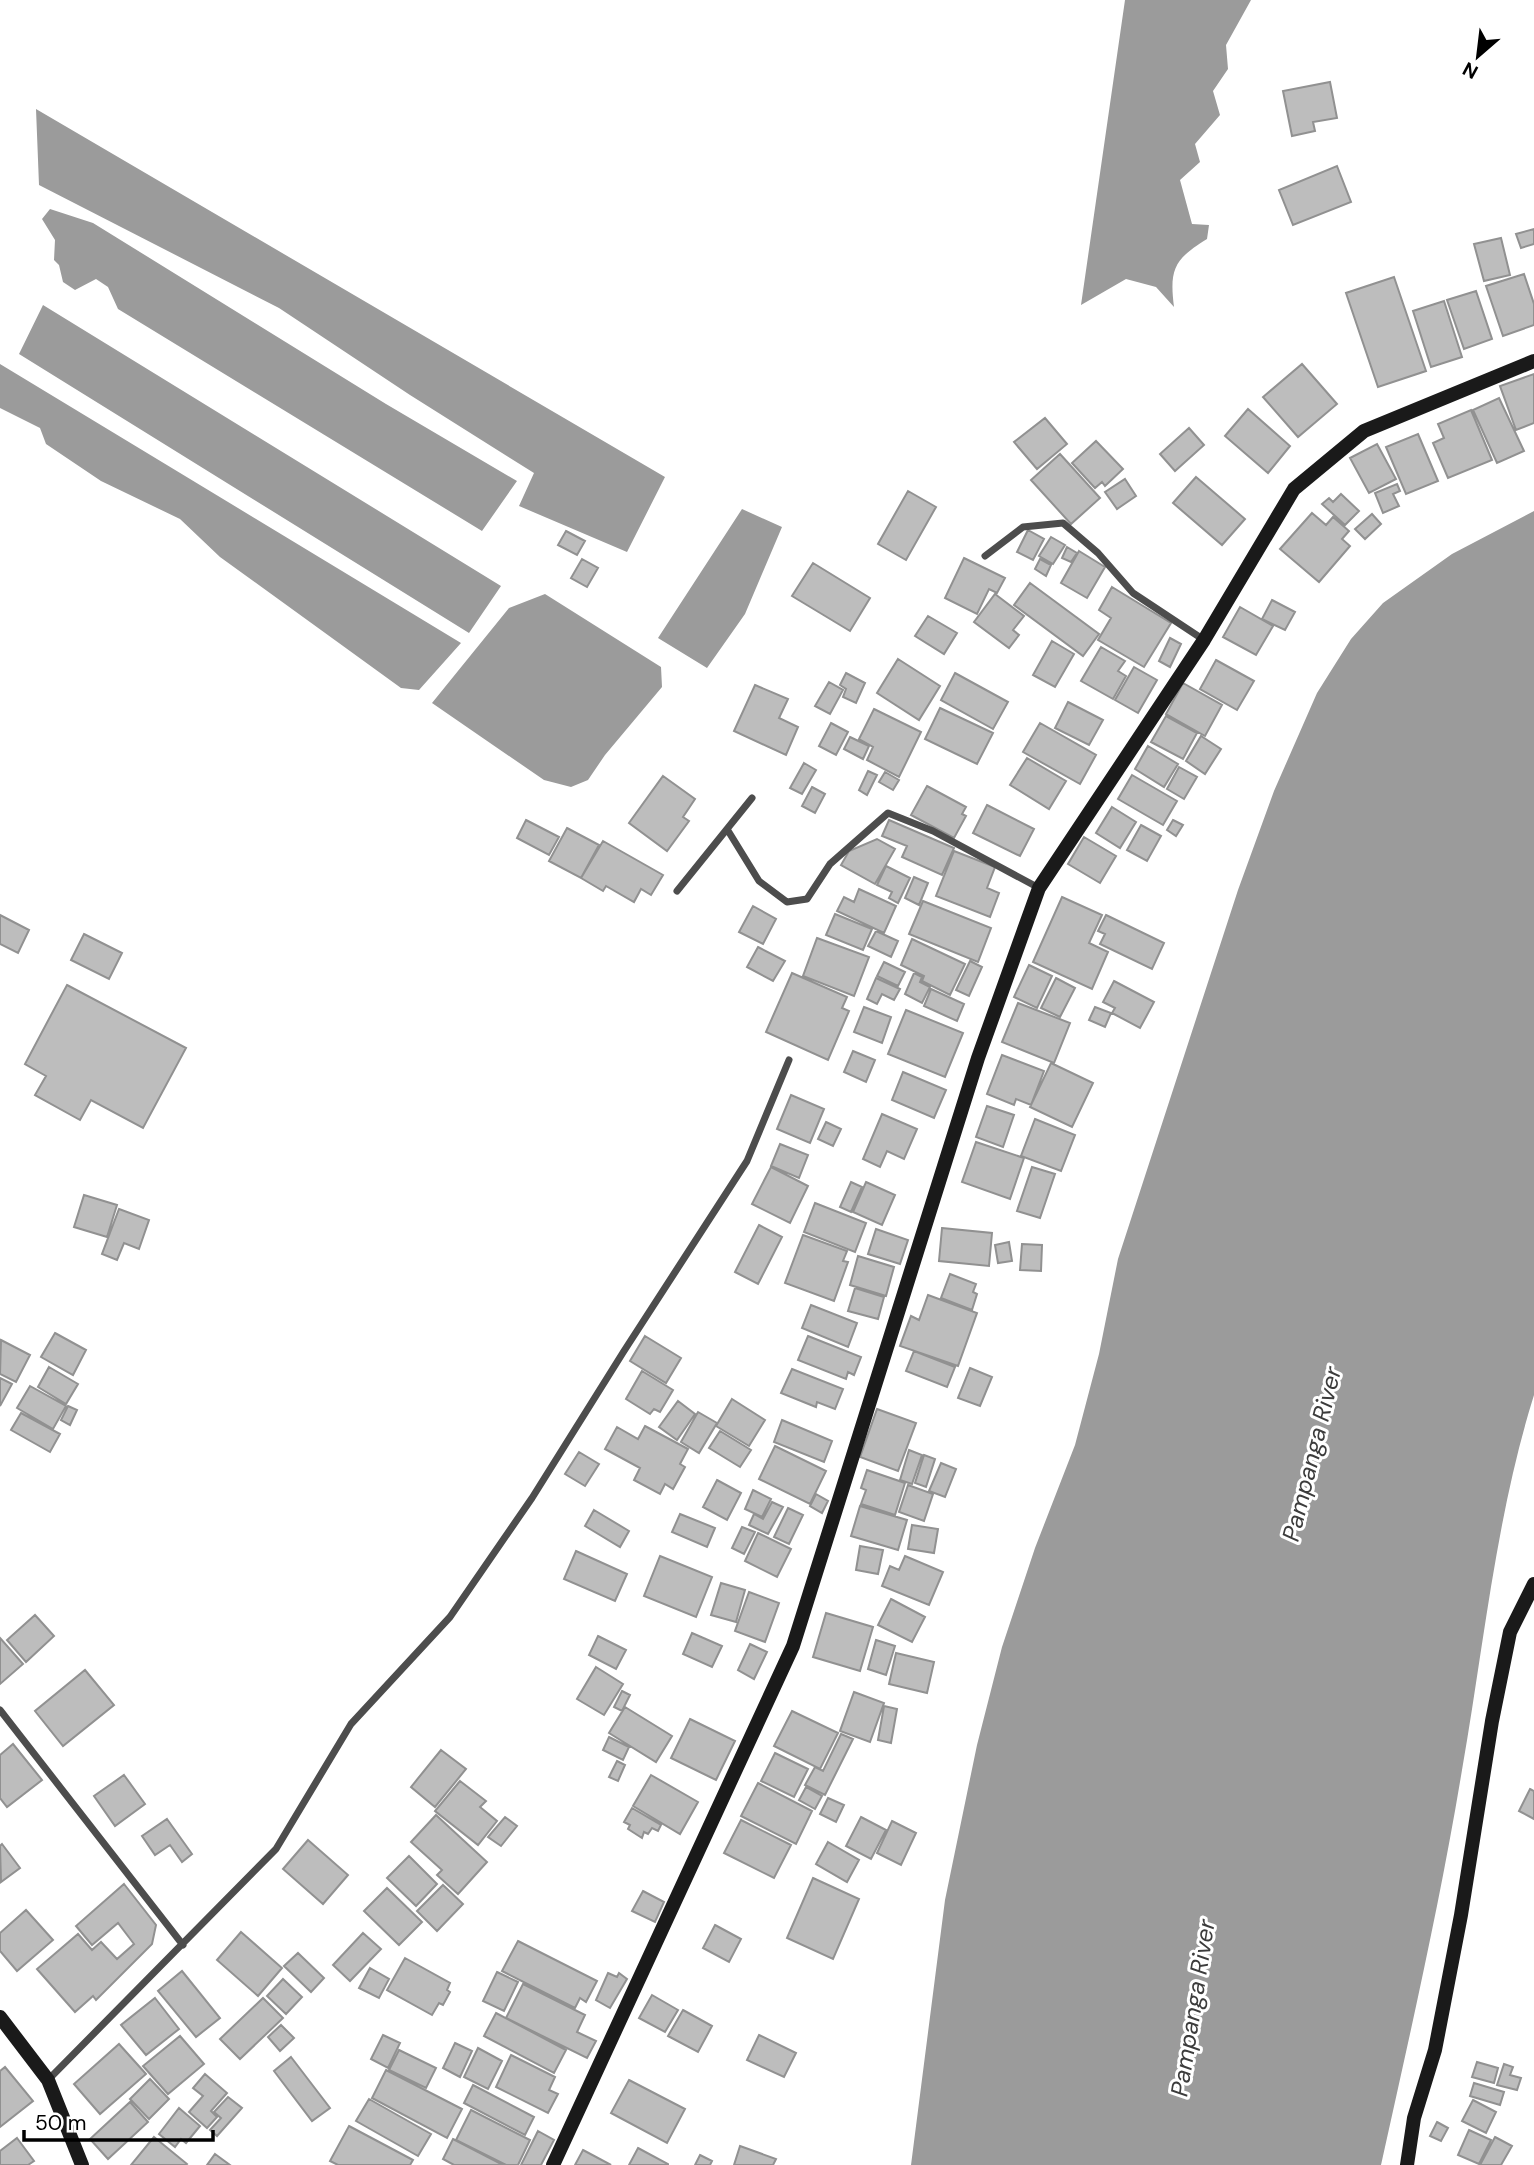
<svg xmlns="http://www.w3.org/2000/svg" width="1534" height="2165" font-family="'DM Sans',sans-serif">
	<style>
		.water { fill: #9b9b9b }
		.building { fill: #bdbdbd; stroke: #919191; stroke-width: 2 }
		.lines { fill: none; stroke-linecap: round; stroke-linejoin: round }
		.street { stroke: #4d4d4d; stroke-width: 7 }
		.secondary { stroke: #1a1a1a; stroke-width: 14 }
		.labels { text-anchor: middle; stroke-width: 6; stroke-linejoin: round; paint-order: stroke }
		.water-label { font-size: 24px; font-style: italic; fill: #3c3c3c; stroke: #fff }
	</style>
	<rect width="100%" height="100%" fill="#fff"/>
	<path class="water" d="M1125,0H1251L1226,45L1228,69L1213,91L1220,115L1195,144L1200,162L1180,180L1192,224L1209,225L1207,239C1175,259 1169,268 1174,307L1156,287L1126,279L1081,305Z
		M36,109L665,477L627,552L519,506L534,473L410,395L279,308L39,185Z
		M50,209L93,223L386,404L517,481L482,531L118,309L108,287L96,279L75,290L63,282L59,265L54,260L55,240L42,219Z
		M43,305L501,586L469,633L19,354Z
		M0,364L461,643L419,690L401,688L220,557L180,519L101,481L46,444L40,428L0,408Z
		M742,509L782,527L745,614L707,668L658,638Z
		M1534,511V1395C1496,1516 1484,1645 1462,1770C1440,1903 1410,2034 1381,2165H911L945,1900L977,1745L1002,1647L1035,1548L1075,1445L1099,1354L1118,1259L1238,890L1274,791L1317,693L1351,639L1383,603L1452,554Z
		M545,594L661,667L662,687L605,755L588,780L571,787L544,780L432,703L509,608Z"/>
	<path class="building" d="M1330,82L1337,118L1313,122L1315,131L1292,136L1283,91Z
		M1337,166L1351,202L1293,225L1279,190Z
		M1534,229V244L1521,248L1516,234Z
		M1501,238L1510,275L1484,281L1474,244Z
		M1524,274L1534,304V325L1503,336L1486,286Z
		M1394,277L1426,371L1378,387L1346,293Z
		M1476,291L1492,339L1464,349L1447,300Z
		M1444,301L1462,357L1431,367L1413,311Z
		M1302,364L1337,404L1298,437L1263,397Z
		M1534,374V423L1516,430L1500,386Z
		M1499,398L1524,451L1497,463L1473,410Z
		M1248,409L1290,446L1268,473L1225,436Z
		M1471,410L1492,460L1448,478L1433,443L1444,438L1438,424Z
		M1045,418L1067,444L1037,469L1014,442Z
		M1189,428L1204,445L1175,471L1160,454Z
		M1418,434L1438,481L1406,494L1386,447Z
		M1096,441L1123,469L1105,486L1102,482L1095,488L1072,463Z
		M1377,444L1396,479L1369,493L1350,458Z
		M1060,454L1100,498L1071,524L1031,480Z
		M1196,477L1245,519L1222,545L1173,503Z
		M1125,479L1136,496L1117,509L1105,492Z
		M1397,484L1400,491L1393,494L1399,506L1383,513L1375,493Z
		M908,491L936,507L906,560L878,544Z
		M1341,494L1359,511L1345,525L1322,504L1329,498L1333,502Z
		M1312,513L1326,525L1333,517L1349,531L1342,539L1350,546L1319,582L1280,549Z
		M1372,514L1381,524L1365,539L1355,529Z
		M1028,530L1044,539L1033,560L1017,552Z
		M566,531L585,541L577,555L558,545Z
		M1051,537L1065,545L1053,564L1039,556Z
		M1067,547L1077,553L1071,562L1062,558Z
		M1079,551L1105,567L1087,598L1061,583Z
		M964,558L1005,578L997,593L989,589L977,614L945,598Z
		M582,559L598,568L587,587L571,578Z
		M1040,559L1051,565L1046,576L1035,569Z
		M813,563L870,598L850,631L792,596Z
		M1030,583L1099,634L1083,656L1014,605Z
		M1112,587L1171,623L1144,667L1098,640L1111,618L1099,610Z
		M995,594L1024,616L1013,630L1019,635L1009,648L974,622Z
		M1272,600L1295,612L1285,630L1262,619Z
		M1240,607L1273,626L1256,655L1223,637Z
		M928,616L957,633L944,654L915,636Z
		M1170,638L1181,644L1170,667L1159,661Z
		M1052,641L1074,654L1055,687L1033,675Z
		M1101,647L1125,661L1118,671L1126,676L1113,699L1081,681Z
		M898,659L940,686L919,720L877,693Z
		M1216,660L1254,681L1237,710L1200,689Z
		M1134,667L1157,680L1138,713L1115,700Z
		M846,673L865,683L856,703L843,697L846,689L840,685Z
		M955,673L1008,702L993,729L941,700Z
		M829,682L843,690L830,714L815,706Z
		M1183,683L1222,705L1205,736L1166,714Z
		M755,685L788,699L779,718L798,727L786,755L734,731Z
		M1068,702L1103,720L1089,745L1055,728Z
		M940,708L993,733L977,764L925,739Z
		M874,709L921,732L899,777L867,760L873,747L859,739Z
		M1166,716L1197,733L1183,759L1151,742Z
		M831,723L848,732L836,755L819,746Z
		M1040,723L1096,755L1080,784L1023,752Z
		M1201,736L1221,749L1205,774L1186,761Z
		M850,737L869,746L863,759L844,749Z
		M1148,746L1178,764L1164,787L1135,769Z
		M1027,758L1066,781L1049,809L1010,785Z
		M804,763L816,770L802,794L790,788Z
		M1179,767L1197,777L1184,799L1167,789Z
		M868,771L877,775L867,795L859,790Z
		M885,772L899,780L893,790L879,782Z
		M1132,775L1177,801L1163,825L1118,799Z
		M663,776L695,799L683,817L689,821L667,851L629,823Z
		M927,786L966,807L962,814L966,816L954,838L911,815Z
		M812,787L825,794L815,813L802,806Z
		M987,805L1034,829L1020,856L973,833Z
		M1112,807L1136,822L1120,848L1096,833Z
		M526,820L559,837L549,855L517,838Z
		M889,820L954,848L942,875L902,857L907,846L882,836Z
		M1173,820L1183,825L1176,836L1167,830Z
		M1141,825L1161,836L1147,861L1127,850Z
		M567,828L599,845L581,878L549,861Z
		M1084,837L1116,856L1100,883L1068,864Z
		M877,839L895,849L875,884L841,865L849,851Z
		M603,841L663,875L651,895L641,889L634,902L606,886L603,891L581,878Z
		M954,851L995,867L987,888L999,893L990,917L936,896Z
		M886,866L910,878L898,903L889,898L892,892L877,885Z
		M914,877L928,883L919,905L905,898Z
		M859,889L896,906L884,933L837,911L844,897L854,902Z
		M1062,897L1102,915L1089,943L1108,952L1092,989L1033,962Z
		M923,901L991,928L978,962L909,934Z
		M753,906L776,919L763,944L739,932Z
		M835,914L872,929L863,950L826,935Z
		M0,915L29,930L18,953L0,944Z
		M1106,915L1164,943L1152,969L1100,944L1105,934L1098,931Z
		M876,931L898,941L891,957L868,946Z
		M84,934L122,953L109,979L71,960Z
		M817,938L869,957L854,996L803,976Z
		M912,939L965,964L950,995L922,981L924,976L901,965Z
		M758,947L785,961L773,981L747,967Z
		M970,961L982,967L969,996L956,990Z
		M884,962L905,972L898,986L877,976Z
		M1029,965L1052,976L1037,1008L1014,997Z
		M792,973L847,997L842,1008L849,1011L828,1060L766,1032Z
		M914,973L922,977L920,982L930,987L922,1003L905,994Z
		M876,978L900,989L894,1000L882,994L877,1004L867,999Z
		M1056,978L1075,988L1060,1017L1041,1008Z
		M1114,981L1154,1002L1140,1028L1112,1013L1115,1008L1103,1002Z
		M67,985L186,1048L143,1128L91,1100L80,1120L35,1095L46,1076L25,1064Z
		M931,989L964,1004L957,1021L924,1006Z
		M1018,1003L1070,1023L1054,1063L1002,1042Z
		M864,1007L891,1017L882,1043L854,1032Z
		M1095,1007L1111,1013L1105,1027L1089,1020Z
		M906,1010L963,1033L945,1077L888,1054Z
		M853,1051L875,1060L866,1082L844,1072Z
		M1002,1055L1044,1071L1031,1105L1016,1099L1014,1105L987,1094Z
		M1051,1063L1093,1083L1072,1127L1030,1107Z
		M903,1072L946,1090L934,1118L892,1100Z
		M791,1095L824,1109L810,1143L777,1129Z
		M987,1106L1014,1115L1003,1147L976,1137Z
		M882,1114L917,1129L904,1159L887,1151L880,1167L863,1159Z
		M1035,1119L1075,1135L1061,1171L1021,1156Z
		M826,1122L841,1129L833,1146L818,1139Z
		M976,1142L1024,1158L1010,1199L962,1182Z
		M780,1144L808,1155L799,1178L771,1166Z
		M771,1167L808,1186L790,1223L752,1204Z
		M1032,1167L1055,1174L1040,1218L1017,1211Z
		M851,1182L862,1187L851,1212L840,1207Z
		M866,1182L895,1195L882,1225L853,1212Z
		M84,1195L117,1205L107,1237L74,1227Z
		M815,1203L866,1223L855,1252L804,1232Z
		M119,1209L149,1220L139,1249L124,1243L117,1260L102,1254Z
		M759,1225L782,1237L758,1284L735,1272Z
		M942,1228L992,1233L989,1266L939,1261Z
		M876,1229L908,1240L900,1264L868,1254Z
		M803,1235L847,1251L843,1261L848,1262L834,1301L785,1283Z
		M1009,1242L1012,1261L998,1263L995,1245Z
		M1022,1244L1042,1245L1041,1271L1020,1270Z
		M858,1256L894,1267L886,1296L850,1285Z
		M950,1274L976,1284L973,1292L977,1294L972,1310L941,1298Z
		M855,1288L884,1297L878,1319L848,1311Z
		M928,1295L977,1313L958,1366L900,1346L911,1316L919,1320Z
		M811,1305L857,1323L848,1347L802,1328Z
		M55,1333L86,1350L73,1375L41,1357Z
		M645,1336L681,1358L666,1383L630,1361Z
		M808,1336L861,1357L854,1375L848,1372L846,1379L798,1360Z
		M1,1340L30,1355L16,1382L0,1374Z
		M914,1351L955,1367L947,1387L906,1371Z
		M49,1367L78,1384L66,1404L38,1387Z
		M970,1368L992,1377L980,1406L958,1398Z
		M792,1369L843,1389L835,1409L817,1402L816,1407L781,1393Z
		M642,1371L673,1390L660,1412L654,1409L650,1414L626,1399Z
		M0,1378L12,1384L0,1406Z
		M30,1386L66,1406L53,1429L17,1408Z
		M732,1399L765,1420L749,1446L716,1426Z
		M678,1401L695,1414L677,1440L659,1427Z
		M68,1406L77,1410L70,1425L61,1420Z
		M877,1409L916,1423L898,1471L860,1457Z
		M698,1412L717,1423L699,1453L681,1442Z
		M21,1413L60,1434L50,1452L11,1430Z
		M782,1420L832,1441L824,1462L774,1442Z
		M645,1426L688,1449L680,1464L685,1467L673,1489L665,1484L660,1494L634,1480L640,1468L605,1449L617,1427L638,1439Z
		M720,1431L751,1450L740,1467L709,1448Z
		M775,1446L826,1471L810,1504L759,1479Z
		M909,1450L922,1455L912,1484L900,1480Z
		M579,1452L599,1464L585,1486L565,1474Z
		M924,1455L935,1459L926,1487L915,1483Z
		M941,1463L956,1469L945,1497L929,1491Z
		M867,1470L905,1483L895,1515L861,1504L866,1490L861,1488Z
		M717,1480L741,1493L727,1520L703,1507Z
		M908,1485L933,1494L924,1521L899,1512Z
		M753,1490L771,1499L762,1517L745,1509Z
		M816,1494L828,1501L822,1513L810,1506Z
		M772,1502L783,1507L768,1534L749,1525L754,1514L763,1519Z
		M860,1506L907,1520L898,1550L851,1536Z
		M788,1508L803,1515L789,1544L774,1537Z
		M594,1510L629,1531L620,1547L585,1526Z
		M680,1514L715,1528L707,1547L672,1532Z
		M912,1525L938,1529L934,1553L908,1549Z
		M742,1527L755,1532L744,1554L732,1548Z
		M758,1533L791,1549L777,1577L745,1561Z
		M860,1546L883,1550L878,1574L856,1570Z
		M576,1551L627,1574L615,1601L564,1579Z
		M660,1556L712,1577L696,1617L644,1596Z
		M905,1556L943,1572L929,1605L882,1586L890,1566L899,1570Z
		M721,1583L745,1590L736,1622L711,1615Z
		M749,1592L779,1603L765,1642L735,1631Z
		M891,1599L925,1617L912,1642L878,1625Z
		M826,1613L873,1627L860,1671L813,1657Z
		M35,1615L54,1636L26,1662L7,1640Z
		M692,1633L722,1646L712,1667L683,1654Z
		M598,1636L626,1650L616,1669L589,1655Z
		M0,1638L23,1664L0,1684Z
		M876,1640L895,1646L886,1675L868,1669Z
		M750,1644L767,1652L754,1679L738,1670Z
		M896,1653L934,1662L927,1693L889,1684Z
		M596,1667L623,1684L604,1715L577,1699Z
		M85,1670L114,1705L63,1746L35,1711Z
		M622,1691L630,1695L622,1711L614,1707Z
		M854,1692L884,1703L870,1742L840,1731Z
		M884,1706L897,1709L891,1743L878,1740Z
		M625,1707L672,1736L656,1762L609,1733Z
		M792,1711L838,1733L820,1769L774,1746Z
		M690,1719L735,1741L716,1780L671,1758Z
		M841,1734L853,1739L825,1795L805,1785L815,1767L823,1771Z
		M609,1737L629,1747L623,1760L603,1750Z
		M13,1744L42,1780L7,1807L0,1798V1755Z
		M441,1750L466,1769L435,1807L411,1787Z
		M775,1753L808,1769L794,1797L761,1781Z
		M617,1761L625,1765L618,1781L609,1777Z
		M124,1775L145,1804L115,1826L94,1796Z
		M651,1775L698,1802L680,1834L633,1806Z
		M460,1781L486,1801L480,1807L497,1821L478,1845L435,1811Z
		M758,1783L812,1811L796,1844L741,1816Z
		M806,1787L822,1796L815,1809L799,1800Z
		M1530,1789L1534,1791V1819L1519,1811Z
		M828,1798L844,1805L836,1822L820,1814Z
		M632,1808L661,1825L658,1831L652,1828L648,1834L644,1832L642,1838L628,1829L630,1825L624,1822Z
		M436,1815L487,1862L458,1894L437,1875L442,1870L411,1842Z
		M505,1817L517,1826L501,1846L488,1837Z
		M861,1817L886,1830L871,1859L846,1846Z
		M167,1819L192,1854L182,1862L170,1845L155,1855L142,1836Z
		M741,1820L791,1845L774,1878L724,1853Z
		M892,1821L916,1833L901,1865L877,1853Z
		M308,1840L348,1875L323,1904L283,1869Z
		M828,1842L859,1860L847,1882L816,1864Z
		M2,1844L20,1868L1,1882L0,1846Z
		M409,1856L437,1884L416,1906L387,1878Z
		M813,1878L859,1899L833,1959L787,1938Z
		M124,1884L156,1925L152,1944L96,2000L93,1996L75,2012L37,1969L78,1934L92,1950L101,1942L117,1959L134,1944L118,1923L92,1945L76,1926Z
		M443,1885L463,1904L437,1931L417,1911Z
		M387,1888L422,1922L399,1945L364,1911Z
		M643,1891L664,1902L655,1922L632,1911Z
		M26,1910L53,1940L17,1971L0,1951V1933Z
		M715,1925L741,1939L729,1962L703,1948Z
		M241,1932L282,1968L258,1996L217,1960Z
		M363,1933L381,1949L350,1981L333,1965Z
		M518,1941L597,1981L586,2002L580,1998L575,2008L502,1971Z
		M298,1953L324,1978L311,1992L284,1966Z
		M405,1958L450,1983L447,1990L450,1992L443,2005L439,2003L432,2015L387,1990Z
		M370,1968L389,1979L379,1998L359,1988Z
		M182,1971L220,2018L196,2037L158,1991Z
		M497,1972L518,1982L504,2011L483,2001Z
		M608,1973L617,1977L619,1973L627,1979L610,2008L596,2000Z
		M283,1979L302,1997L286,2014L267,1996Z
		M523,1984L585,2015L577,2032L596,2041L587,2058L506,2018Z
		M652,1995L678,2010L665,2032L639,2018Z
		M155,1998L179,2029L146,2055L121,2025Z
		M263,1998L283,2018L240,2059L220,2039Z
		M683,2010L712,2026L698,2052L668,2036Z
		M496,2013L566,2050L554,2073L484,2036Z
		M281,2025L294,2038L280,2051L268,2037Z
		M383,2035L400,2043L388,2068L371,2059Z
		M759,2035L796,2053L784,2077L747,2060Z
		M180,2036L204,2064L168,2094L143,2066Z
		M455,2043L472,2051L460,2077L443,2068Z
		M119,2044L146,2074L100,2114L74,2084Z
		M478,2048L502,2061L488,2089L464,2077Z
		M399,2050L436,2068L426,2088L389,2070Z
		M511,2055L555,2077L549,2090L558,2094L548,2113L496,2087Z
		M291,2057L330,2108L312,2121L274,2071Z
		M1477,2062L1498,2068L1494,2083L1472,2077Z
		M1504,2064L1513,2067L1510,2075L1521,2078L1517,2090L1497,2085Z
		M5,2067L33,2101L0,2127V2071Z
		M386,2070L462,2109L447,2138L372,2098Z
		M205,2074L227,2093L211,2111L217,2117L207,2128L189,2112L203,2096L193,2088Z
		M150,2079L169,2099L149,2119L130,2099Z
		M629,2080L685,2109L667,2143L611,2113Z
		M1474,2083L1504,2092L1500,2105L1470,2096Z
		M473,2085L534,2117L525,2135L464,2103Z
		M228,2097L242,2108L217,2136L210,2130L221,2118L214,2112Z
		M369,2099L431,2134L418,2156L356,2121Z
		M1473,2100L1496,2112L1486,2133L1462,2121Z
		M130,2102L148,2122L108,2159L90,2139Z
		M179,2108L200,2126L186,2143L181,2139L175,2147L159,2134Z
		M471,2110L530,2140L518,2165H506L456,2140Z
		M1437,2122L1448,2128L1441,2141L1430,2136Z
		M349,2126L413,2160L410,2165H338L330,2161Z
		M1469,2130L1491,2140L1479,2164L1458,2155Z
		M538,2131L554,2140L541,2165H521Z
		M154,2137L187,2164L186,2165H131Z
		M1495,2137L1512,2146L1501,2165H1480Z
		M17,2138L34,2161L28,2165H0V2151Z
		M453,2139L503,2165H454L443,2159Z
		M740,2146L776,2159L773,2165H734Z
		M638,2148L668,2164V2165H629Z
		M583,2150L611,2165H575Z
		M215,2154L230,2165H207Z
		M700,2155L712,2161L710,2165H695Z"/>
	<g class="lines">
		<path class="street" d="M985,556L1023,527L1063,523L1098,553L1133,593L1204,640
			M727,829L752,798
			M677,891L727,829L759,881L787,902L807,899L830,864L888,813L933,831L1039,888
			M0,1710L183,1945
			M48,2080L276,1849L351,1724L450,1617L532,1498L624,1351L747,1161L789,1060"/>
		<path class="secondary" d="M0,2017L48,2080L82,2165
			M553,2165L793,1646L978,1058L1039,888L1204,640L1294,489L1364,431L1534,361
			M1407,2165L1414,2118L1435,2050L1461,1915L1492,1721L1510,1632L1534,1584"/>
	</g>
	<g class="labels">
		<g class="water-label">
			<text transform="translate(1312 1454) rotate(-76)" y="8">Pampanga River</text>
			<text transform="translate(1193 2008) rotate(-81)" y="8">Pampanga River</text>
		</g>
	</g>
	<g transform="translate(1478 56) rotate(208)" stroke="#ffffff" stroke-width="5" paint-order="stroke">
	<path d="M0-5L12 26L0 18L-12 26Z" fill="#000000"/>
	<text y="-10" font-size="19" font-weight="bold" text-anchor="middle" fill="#000000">N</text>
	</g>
	<path d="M24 2130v10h189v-10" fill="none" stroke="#000000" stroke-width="3.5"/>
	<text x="35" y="2130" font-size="21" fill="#000000" stroke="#ffffff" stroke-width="5" paint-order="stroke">50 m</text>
</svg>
